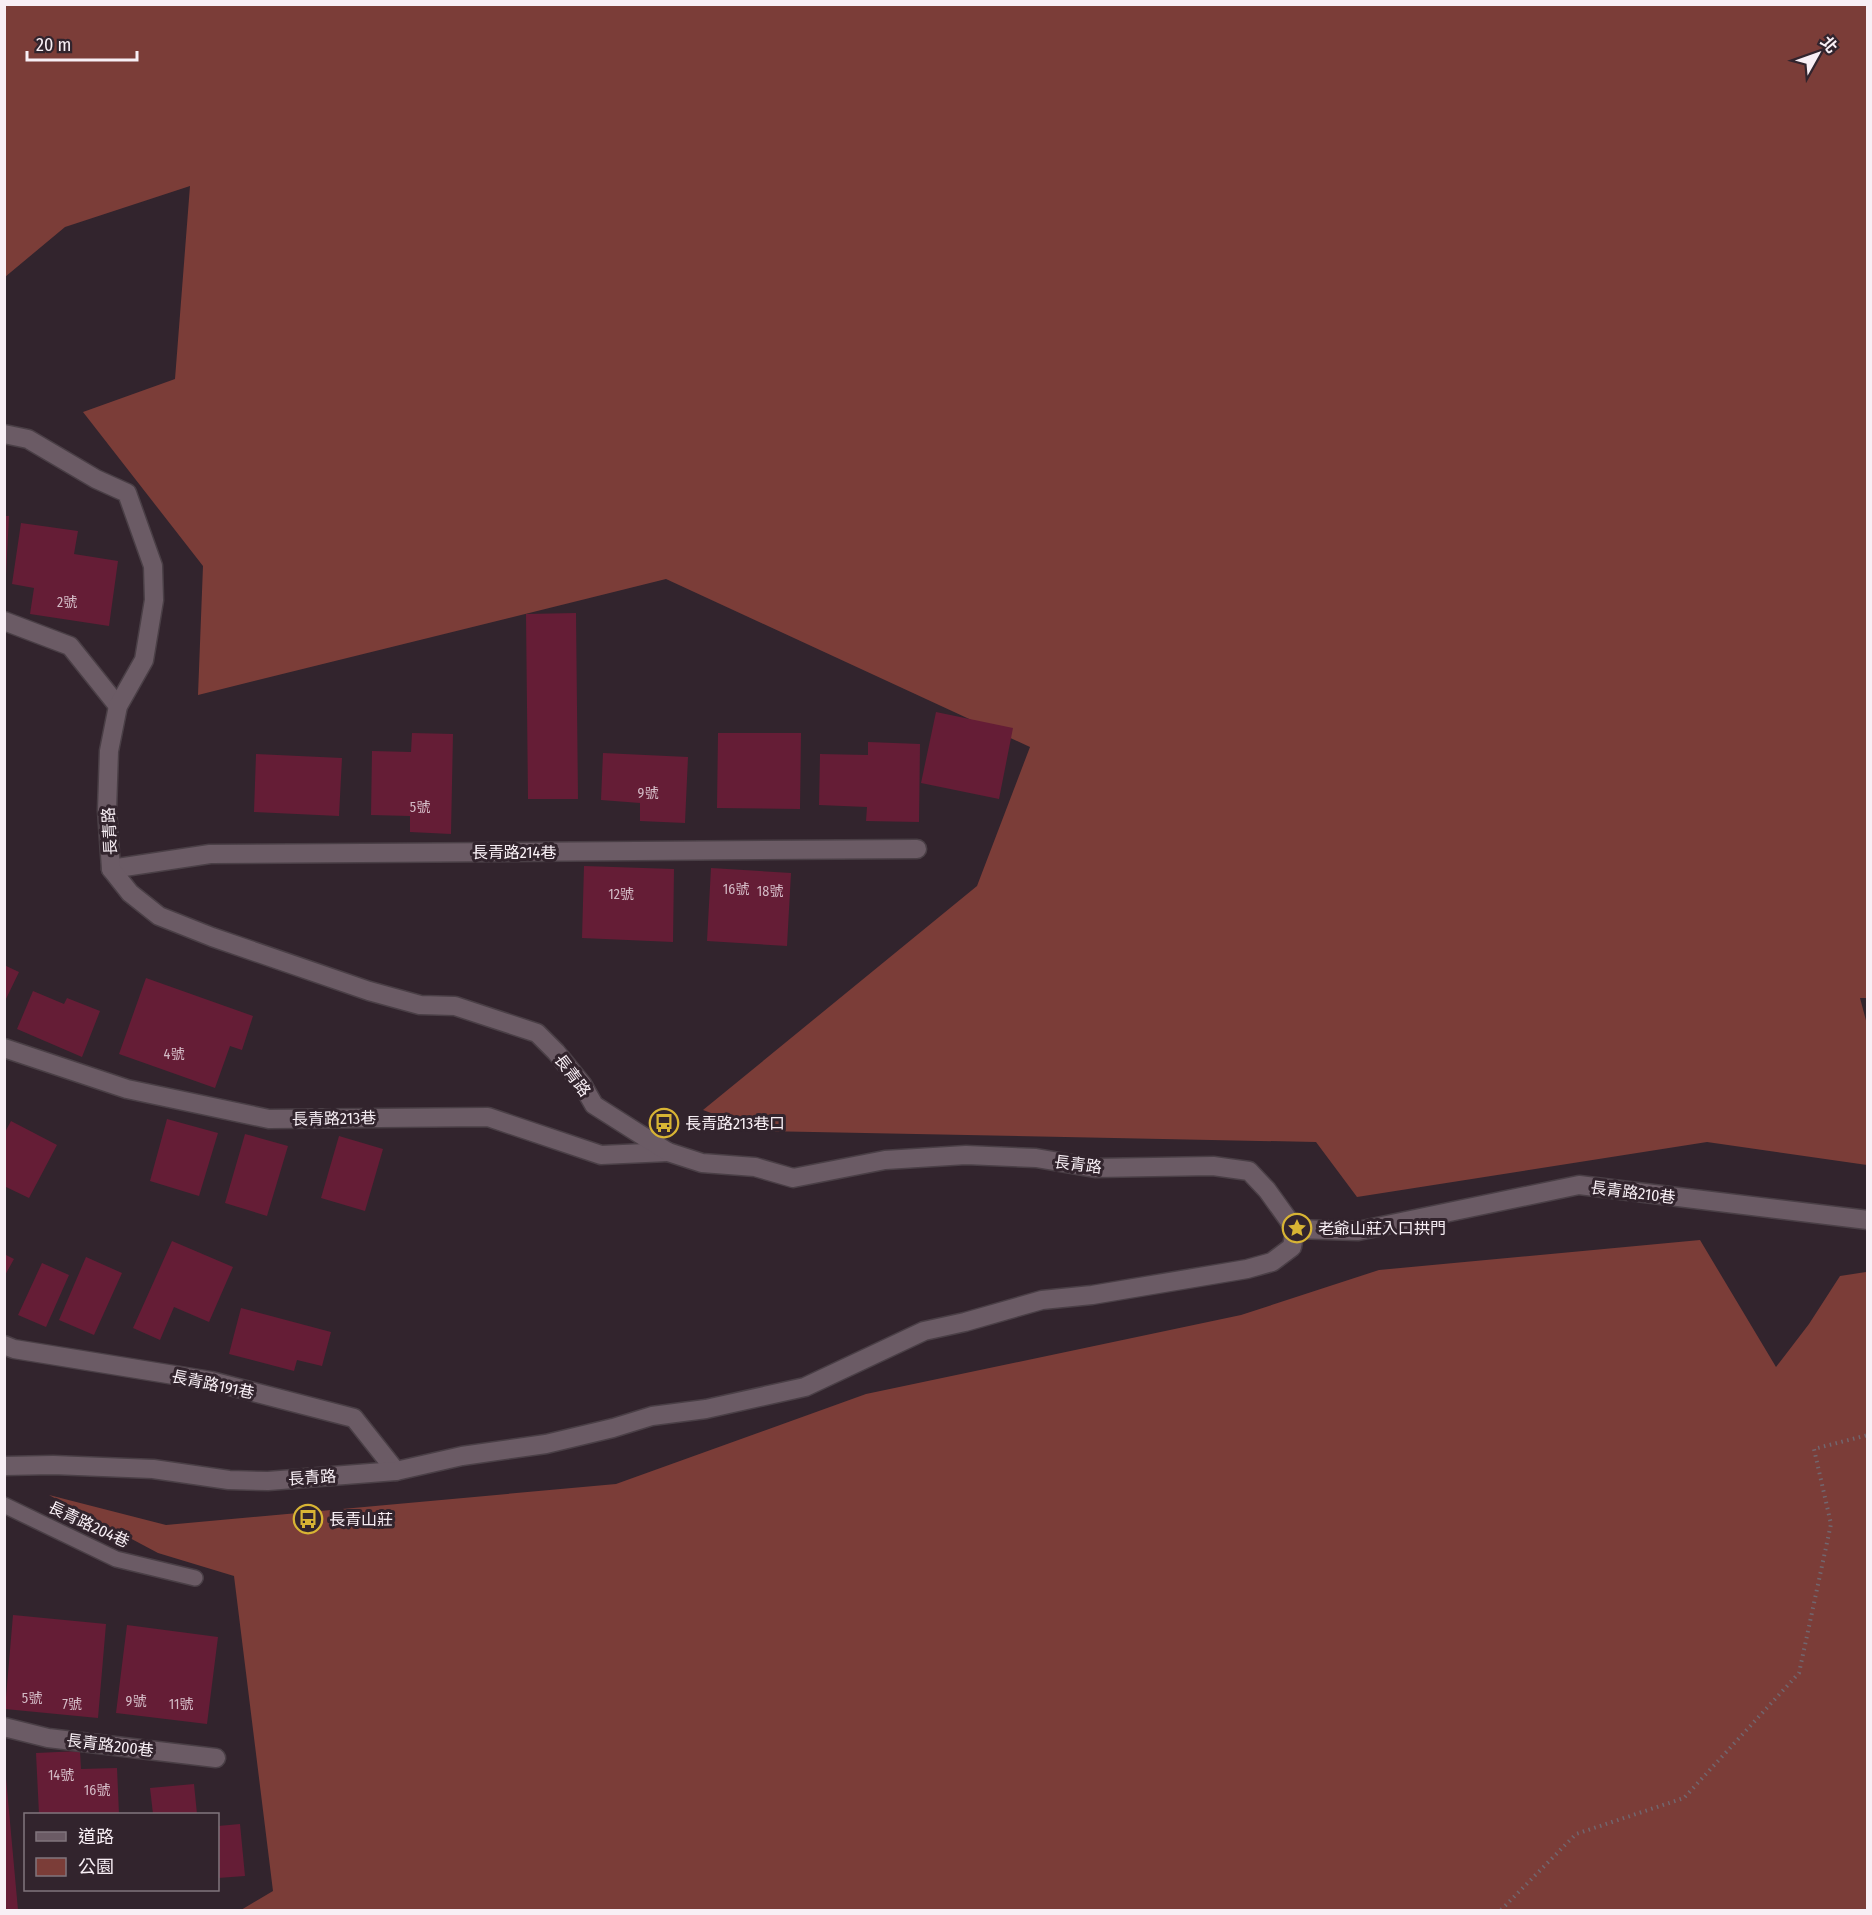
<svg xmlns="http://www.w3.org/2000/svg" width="1872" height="1915" font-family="'Fira Sans Condensed','Noto Sans TC',sans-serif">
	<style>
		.green { fill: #7b3d38 }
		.building { fill: #651d36 }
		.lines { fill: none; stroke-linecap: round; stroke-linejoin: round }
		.lane-casing { stroke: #4a3f46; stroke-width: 18 }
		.street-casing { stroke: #4a3f46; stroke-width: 21 }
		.secondary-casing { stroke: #4a3f46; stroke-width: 21 }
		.path { stroke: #72666e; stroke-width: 4; stroke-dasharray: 1.5 4.5; stroke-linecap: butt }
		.lane { stroke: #6b5b65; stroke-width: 15 }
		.street { stroke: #6b5b65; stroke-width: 18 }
		.secondary { stroke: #6b5b65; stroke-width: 18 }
		.labels { text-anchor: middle; stroke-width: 6; stroke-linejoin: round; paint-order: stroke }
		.number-label { font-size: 14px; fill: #d3bac5 }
		.street-label { font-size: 16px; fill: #f8eff5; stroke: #32242d }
		.poi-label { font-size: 16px; fill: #f8eff5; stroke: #32242d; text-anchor: start }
	</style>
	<rect width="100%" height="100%" fill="#32242d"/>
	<path class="green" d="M5,5H1867L1868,998H1860L1868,1028L1867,1165L1707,1142L1357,1197L1316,1142L760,1131L703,1110L977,886L1030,747L666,579L198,695L203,566L83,412L175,379L190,186L65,227L5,277Z
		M1700,1240L1776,1367L1809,1324L1840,1276L1866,1272L1867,1277V1910H241L273,1891L234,1576L158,1553L49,1495L166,1525L616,1484L866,1394L1241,1315L1379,1270Z"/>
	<path class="building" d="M4,516H9L6,575H4Z
		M21,523L78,531L74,554L118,561L109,626L30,614L34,588L12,584Z
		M576,613L578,799H528L526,614Z
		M936,712L1013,728L999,799L921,783Z
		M412,733L453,734L451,834L410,832V816L371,815L372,751L411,752Z
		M718,733H801L800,809L717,808Z
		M868,742L920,744L919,822L866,821L867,807L819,805L820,754L868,755Z
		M603,753L688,757L685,823L640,821V803L601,800Z
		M256,754L342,758L339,816L254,812Z
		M584,866L674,869L673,942L582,938Z
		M711,868L791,873L787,946L707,941Z
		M4,965L19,972L4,1003Z
		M146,978L253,1016L242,1050L230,1046L215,1088L119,1054Z
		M33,991L64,1004L67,998L100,1011L82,1057L17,1029Z
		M167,1119L218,1133L199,1196L150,1181Z
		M11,1121L57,1145L29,1198L4,1186V1134Z
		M245,1134L288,1146L267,1216L225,1203Z
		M339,1136L383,1149L365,1211L321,1198Z
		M172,1241L233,1267L209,1322L174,1307L160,1340L133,1328Z
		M4,1254L14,1259L4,1277Z
		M86,1257L122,1273L94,1335L59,1320Z
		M42,1263L69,1275L46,1327L18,1315Z
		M241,1308L331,1332L322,1366L297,1360L294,1371L229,1354Z
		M13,1615L106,1624L98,1718L5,1709Z
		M127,1625L218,1637L207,1724L116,1713Z
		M80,1751L81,1769L117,1768L119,1814H39L36,1753Z
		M4,1778H6L18,1910H4Z
		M194,1784L197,1814H153L150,1788Z
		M240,1824L245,1876L218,1878V1826Z"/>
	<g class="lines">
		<g class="lane-casing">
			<path id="lane" d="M4,1505L116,1559L195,1578"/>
		</g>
		<g class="street-casing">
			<path id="street" d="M4,621L70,646L118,706
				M111,869L210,854L917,849
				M4,1048L127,1089L269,1119L488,1117L601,1155L668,1152
				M1295,1229L1358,1231L1579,1185L1868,1220
				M4,1345L14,1349L211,1381L354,1418L396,1471
				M4,1727L48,1738L216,1758"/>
		</g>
		<g class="secondary-casing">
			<path id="secondary" d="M4,434L28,439L96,479L127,493L153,566L154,600L144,660L118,706L109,751L107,810L111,869L130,893L159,916L212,937L369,991L420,1005L455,1006L537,1033L556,1052L582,1084L594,1105L668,1152L702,1163L755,1167L793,1178L885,1160L966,1155L1036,1158L1095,1168L1213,1166L1249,1171L1267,1190L1295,1229L1292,1247L1272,1262L1247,1269L1092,1295L1042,1300L965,1322L924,1331L805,1387L706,1409L652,1416L613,1428L546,1444L462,1456L396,1471L268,1481L229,1480L153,1469L53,1465L4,1466"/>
		</g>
		<path class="path" d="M1501,1910L1576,1834L1684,1798L1799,1673L1831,1524L1814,1449L1868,1435"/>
		<use href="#lane" class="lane"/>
		<use href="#street" class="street"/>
		<use href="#secondary" class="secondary"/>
	</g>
	<defs>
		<g id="bus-ring" transform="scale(1.5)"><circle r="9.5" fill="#32242d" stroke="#d8b434" stroke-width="1.5"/><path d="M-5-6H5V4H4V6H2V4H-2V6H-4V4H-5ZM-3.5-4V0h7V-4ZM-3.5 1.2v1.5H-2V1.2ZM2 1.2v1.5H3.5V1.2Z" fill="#d8b434"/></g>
		<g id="sight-ring" transform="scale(1.5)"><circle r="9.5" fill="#32242d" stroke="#d8b434" stroke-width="1.5"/><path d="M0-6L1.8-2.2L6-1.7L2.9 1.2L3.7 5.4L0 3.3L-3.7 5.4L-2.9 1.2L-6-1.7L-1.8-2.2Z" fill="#d8b434"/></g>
	</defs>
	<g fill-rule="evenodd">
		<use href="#bus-ring" x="664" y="1123"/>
		<use href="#sight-ring" x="1297" y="1228"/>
		<use href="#bus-ring" x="308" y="1519"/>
	</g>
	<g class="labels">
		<g class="number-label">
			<text x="67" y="607">2號</text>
			<text x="648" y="798">9號</text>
			<text x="420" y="812">5號</text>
			<text x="736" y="894">16號</text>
			<text x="770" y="896">18號</text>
			<text x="621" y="899">12號</text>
			<text x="174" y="1059">4號</text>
			<text x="32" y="1703">5號</text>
			<text x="136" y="1706">9號</text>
			<text x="72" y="1709">7號</text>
			<text x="181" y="1709">11號</text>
			<text x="61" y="1780">14號</text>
			<text x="97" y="1795">16號</text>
		</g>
		<g class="street-label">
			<text transform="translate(109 831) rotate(-93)" y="6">長青路</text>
			<text x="514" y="858">長青路214巷</text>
			<text transform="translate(573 1075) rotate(53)" y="6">長青路</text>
			<text transform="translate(334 1118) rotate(-1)" y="6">長青路213巷</text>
			<text transform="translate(1078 1164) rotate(7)" y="6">長青路</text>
			<text transform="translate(1633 1192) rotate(7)" y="6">長青路210巷</text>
			<text transform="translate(213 1384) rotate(12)" y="6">長青路191巷</text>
			<text transform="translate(312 1477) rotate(-4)" y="6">長青路</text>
			<text transform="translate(89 1524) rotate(25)" y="6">長青路204巷</text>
			<text transform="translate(110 1745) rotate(7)" y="6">長青路200巷</text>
		</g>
		<g class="poi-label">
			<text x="685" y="1129">長青路213巷口</text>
			<text x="1318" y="1234">老爺山莊入口拱門</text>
			<text x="329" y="1525">長青山莊</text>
		</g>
	</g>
	<rect width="1872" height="1915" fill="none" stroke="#f8eff5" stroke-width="12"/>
	<rect x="24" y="1813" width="195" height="78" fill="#32242d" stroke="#81757d" stroke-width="1.5"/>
	<rect x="36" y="1832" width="30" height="9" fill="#6b5b65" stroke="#81757d" stroke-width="1.5"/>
	<text x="78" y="1843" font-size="18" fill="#f8eff5">道路</text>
	<rect x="36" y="1858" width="30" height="18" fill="#7b3d38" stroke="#81757d" stroke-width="1.5"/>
	<text x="78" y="1873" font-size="18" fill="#f8eff5">公園</text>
	<g transform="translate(1818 54) rotate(50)" stroke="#32242d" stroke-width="4.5" paint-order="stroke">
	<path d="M0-4.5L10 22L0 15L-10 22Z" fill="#f8eff5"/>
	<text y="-9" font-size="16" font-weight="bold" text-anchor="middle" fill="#f8eff5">北</text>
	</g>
	<path d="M27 51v9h110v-9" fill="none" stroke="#f8eff5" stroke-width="3"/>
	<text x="36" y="51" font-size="18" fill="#f8eff5" stroke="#32242d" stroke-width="4.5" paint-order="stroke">20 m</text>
</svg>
